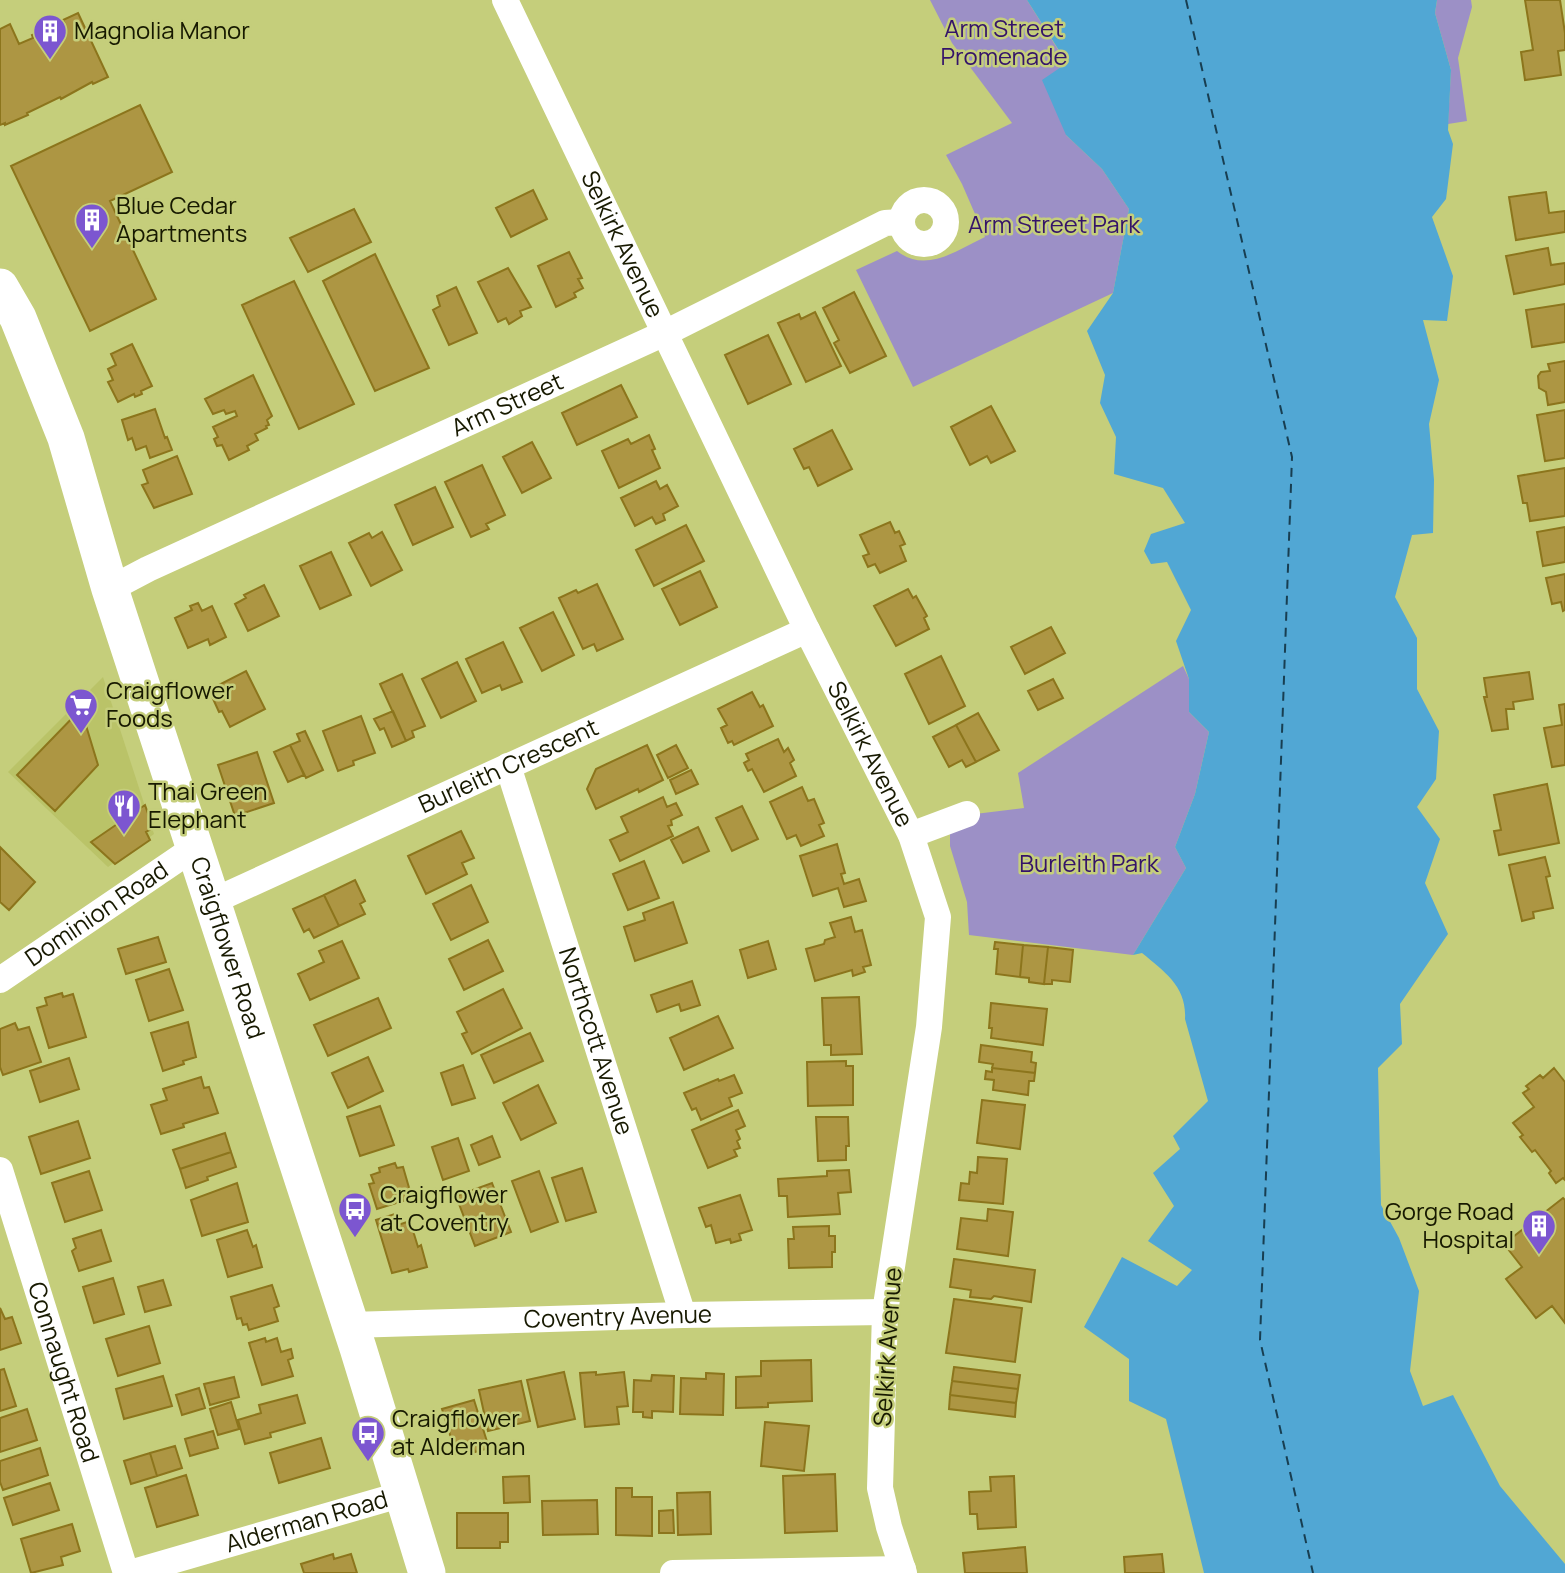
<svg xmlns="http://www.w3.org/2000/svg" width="1565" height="1573" font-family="Manrope,sans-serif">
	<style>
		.built { fill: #bac368 }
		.green { fill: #9c90c6 }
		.water { fill: #51a7d4 }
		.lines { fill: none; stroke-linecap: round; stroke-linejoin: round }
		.ferry { stroke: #183e51; stroke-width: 2; stroke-dasharray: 9 7; stroke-linecap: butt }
		.building { fill: #ad9643; stroke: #8c751c; stroke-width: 2 }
		.street { stroke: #fff; stroke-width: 26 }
		.secondary { stroke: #fff; stroke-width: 37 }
		.labels { text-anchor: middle; stroke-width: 5; stroke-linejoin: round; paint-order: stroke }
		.park-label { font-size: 24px; fill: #341369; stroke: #c5ce7b }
		.poi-label { font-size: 24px; fill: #171900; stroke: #c5ce7b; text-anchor: start }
		.street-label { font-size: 24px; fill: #171900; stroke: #c5ce7b }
	</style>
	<rect width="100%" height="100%" fill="#c5ce7b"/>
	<path class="built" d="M103,677L154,834L108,867L8,772Z"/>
	<path class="green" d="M930,0H1027L1067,64L1066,135L1102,169L1129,209L1113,293L913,387L856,270L897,251C926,274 957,250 985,237L962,184L946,155L1012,123L952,43Z
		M1437,0H1471L1472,7L1458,58L1467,121L1448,124L1451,70L1435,13Z
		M1183,666L1189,679V712L1209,732L1195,794L1175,847L1186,868L1133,955L969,935L967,902L950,846V833L975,814L1024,808L1018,773Z"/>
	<path class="water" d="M1027,0H1437L1435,13L1451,70L1448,130L1453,144L1446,199L1432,217L1453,276L1447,321L1423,320L1439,380L1429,424L1434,480L1433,533L1412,535L1395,597L1417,638V689L1439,731L1436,779L1417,807L1440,839L1425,883L1448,934L1400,1004L1402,1044L1378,1068L1381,1205L1399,1238L1419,1291L1410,1371L1423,1406L1453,1395L1500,1486L1565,1564V1573H1204L1166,1419L1129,1401V1359L1084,1327L1122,1257L1177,1286L1192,1270L1148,1241L1174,1206L1153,1173L1180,1149L1173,1136L1208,1101L1185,1019C1187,987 1165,972 1142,953L1133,955L1186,868L1175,847L1195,794L1209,732L1189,712V679L1176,641L1191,610L1167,562L1151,564L1144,551L1151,534L1185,523L1163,488L1114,474L1116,437L1100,403L1105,375L1087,331L1113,293L1129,209L1102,169L1066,135L1042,80L1067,63Z"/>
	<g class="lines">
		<path class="ferry" d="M1186,0L1292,457L1260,1340L1313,1573"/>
	</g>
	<path class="building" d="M1525,0H1560L1565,33V50L1558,51L1561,75L1525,80L1521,52L1533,50Z
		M78,13L108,77L93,84L92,82L61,99L60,97L27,113L28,115L5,125V123L0,125V29L10,24L19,44L33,38L32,35L64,22L63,20Z
		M140,105L172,172L110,201L156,299L90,331L11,166Z
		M533,190L547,219L511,237L496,208Z
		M1546,192L1549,213L1565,211V232L1516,240L1509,197Z
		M354,209L371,242L308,272L290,238Z
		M1548,248L1551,265L1565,263V284L1514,294L1506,256Z
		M569,252L582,278L578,279L583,288L574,293L576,297L556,307L538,266Z
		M375,254L429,368L375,391L323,281Z
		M508,268L531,307L520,311L522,316L509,324L506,318L498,322L478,282Z
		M294,281L354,404L299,429L242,305Z
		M456,287L477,333L449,345L433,310L440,306L437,296Z
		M854,292L886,356L850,373L834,343L839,340L823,308Z
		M1565,304V342L1532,347L1526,310Z
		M815,312L841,366L806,382L778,323L799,314L801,319Z
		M768,335L791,384L748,404L725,355Z
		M132,344L152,386L141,391L142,394L135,397L134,394L118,402L108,382L113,380L108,369L116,365L111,354Z
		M1565,361V402L1548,405L1546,392L1539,388L1538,376L1541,372L1550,371L1548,364Z
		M253,375L272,416L267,420L269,425L266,426L267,428L255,434L258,440L247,446L249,450L229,460L222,445L217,446L214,439L218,437L213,427L237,416L235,411L226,414L224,410L213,414L205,399Z
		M621,385L637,417L577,445L562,413Z
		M991,406L1015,451L991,463L987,456L970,465L951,427Z
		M155,409L165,438L167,437L172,450L150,458L146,446L136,450L132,438L128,440L122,420Z
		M1565,410V458L1545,461L1537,415Z
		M832,430L852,469L818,486L809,467L804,469L794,449Z
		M649,435L655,449L652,450L660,468L619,488L602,451L628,439L631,444Z
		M532,442L551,478L522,493L503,457Z
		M177,456L192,494L154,508L142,485L148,483L143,470Z
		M482,465L505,515L486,524L489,529L471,537L445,482Z
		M1565,468V516L1530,521L1527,503H1523L1518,476Z
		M656,481L660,489L667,485L678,506L663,514L665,520L656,524L652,517L635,526L621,498Z
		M435,487L453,527L413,545L395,505Z
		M890,522L895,533L899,531L905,544L900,546L906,561L880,573L875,564L868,567L863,556L869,554L860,535Z
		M686,525L704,561L654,586L636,550Z
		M1565,527V562L1543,566L1537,532Z
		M382,532L402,570L371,586L349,543L369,533L372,538Z
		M331,552L351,595L320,609L300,566Z
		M700,571L717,607L680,625L662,589Z
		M1565,574V610L1563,611L1561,602L1552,604L1546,578Z
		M597,584L623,639L597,651L594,644L583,649L559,598L576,590L578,593Z
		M264,585L279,616L248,631L235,604L246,598L244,595Z
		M908,589L913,598L916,596L927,616L924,618L929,629L896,646L874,606Z
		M198,603L202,611L212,606L226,637L210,645L208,639L188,648L175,618L192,610L190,606Z
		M553,612L574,655L542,671L520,628Z
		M1051,627L1065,653L1025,674L1011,647Z
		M503,642L522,682L502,690L500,685L482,693L466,659Z
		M941,656L965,706L929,724L905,674Z
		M457,662L476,701L441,718L422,679Z
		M246,671L265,709L230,727L222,711L219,712L209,690Z
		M1529,672L1533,699L1513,702L1514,709H1506L1508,729L1492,731L1484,697H1487L1484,678Z
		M402,674L425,726L412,731L414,737L406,741L380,684Z
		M1053,679L1063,698L1038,710L1028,691Z
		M752,692L760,707L763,705L773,726L734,745L732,741L728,743L721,728L727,725L718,709Z
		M1565,704V765L1552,767L1544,728L1562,725L1559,705Z
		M81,709L98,765L55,811L17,775Z
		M393,711L406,741L392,747L384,728L380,730L374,719Z
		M978,713L999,750L976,762L956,725Z
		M361,716L375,753L353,761L354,765L338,771L323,731Z
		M956,725L976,762L966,767L962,760L949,767L933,737Z
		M305,731L323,770L306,778L290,745L300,741L297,734Z
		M778,739L784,752L788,748L794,760L790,763L796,776L764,792L752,769L748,771L744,763L749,760L746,754Z
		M290,745L304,775L288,782L274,752Z
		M647,745L663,780L639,792L638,789L596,809L587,789L596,769Z
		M676,745L688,768L668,778L657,755Z
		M257,752L274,803L235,816L218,765Z
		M691,770L698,784L676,794L670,780Z
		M1547,784L1559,843L1499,855L1494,831L1501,830L1494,795Z
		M802,787L808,801L814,799L824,823L819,825L824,836L801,846L796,835L787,839L770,802Z
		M663,797L667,807L676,803L682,815L671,820L672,825L668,826L673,836L620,861L610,840L628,832L621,817Z
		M145,805L153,828L146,832L150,840L115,864L91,842Z
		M742,806L758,839L732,851L716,818Z
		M698,827L709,851L683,863L671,840Z
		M461,831L474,858L462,863L467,874L426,894L408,856Z
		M837,844L845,873L841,874L844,884L859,879L866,901L844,907L838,888L813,896L800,856Z
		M0,847L35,882L9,910L0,902Z
		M1545,857L1550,876L1546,877L1553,908L1533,912L1534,918L1522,921L1509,865Z
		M644,861L659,898L628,910L613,874Z
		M355,880L365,901L360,904L365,914L339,926L324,895Z
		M471,885L488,922L451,940L433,904Z
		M324,895L339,926L314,938L309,929L304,932L293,909Z
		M673,902L687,943L635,961L624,927L645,920L643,913Z
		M851,917L855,932L862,930L871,965L863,967L865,972L853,976L852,970L815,981L806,949L824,944L825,940L835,937L830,923Z
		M158,937L166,962L126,974L118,949Z
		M488,940L503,971L464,990L449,959Z
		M342,941L359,978L310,1000L298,974L324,962L319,951Z
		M768,941L776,969L748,978L740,950Z
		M995,942L1023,945L1020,977L996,974L998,949H994Z
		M1023,945L1048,947L1044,984L1029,982V978L1020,977Z
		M1048,947L1073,950L1070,982L1052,980V984H1044Z
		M169,969L183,1010L149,1021L136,980Z
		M692,981L700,1005L681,1011L679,1004L657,1012L651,995Z
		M503,989L522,1028L472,1054L462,1034L467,1032L457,1012Z
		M62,993L63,997L73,994L86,1037L49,1048L37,1008L47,1005L45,998Z
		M859,997L862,1054L831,1055V1045H824L822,998Z
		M378,998L391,1028L328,1056L314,1025Z
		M991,1003L1047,1009L1043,1045L991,1038L992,1028H989Z
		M718,1016L733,1048L684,1070L670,1038Z
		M188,1022L196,1057L183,1061L184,1064L163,1071L151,1033Z
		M15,1023L18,1030L29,1027L41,1062L3,1075L0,1067V1029Z
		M530,1033L543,1061L494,1083L481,1055Z
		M981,1045L1032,1052L1031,1062L1036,1063L1035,1073L992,1068L993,1064L979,1062Z
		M368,1057L383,1091L348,1108L332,1073Z
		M69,1058L79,1089L40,1102L30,1071Z
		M846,1061V1066H853V1105L808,1106L807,1062Z
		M463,1065L475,1098L452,1105L441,1073Z
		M992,1068L1035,1073L1034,1081H1029L1028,1095L993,1090L994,1080L985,1079L986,1071L992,1072Z
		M1554,1068L1565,1082V1180L1563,1178L1556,1183L1549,1173L1551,1171L1535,1150L1532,1152L1520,1137L1523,1135L1513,1123L1534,1107L1523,1093L1529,1089L1526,1086L1540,1075L1543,1078Z
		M734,1075L742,1093L729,1098L732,1106L701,1120L696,1108L692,1110L684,1093L718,1079L719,1081Z
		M201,1077L204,1088L209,1087L218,1113L183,1124L184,1127L161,1134L151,1105L167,1100L163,1089Z
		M538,1085L556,1123L521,1140L503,1103Z
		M982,1100L1025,1105L1020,1149L977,1143Z
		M380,1106L394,1145L360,1156L347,1117Z
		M738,1110L745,1126L736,1130L740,1139L737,1141L740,1148L734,1150L737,1156L708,1168L692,1130Z
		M816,1117H848L849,1146H846V1160L818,1161Z
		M78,1121L90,1158L41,1174L29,1137Z
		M225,1133L231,1152L180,1169L173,1150Z
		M492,1136L500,1157L479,1165L471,1145Z
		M458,1138L469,1171L443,1180L432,1147Z
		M231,1152L236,1167L207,1177L208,1180L186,1188L180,1169Z
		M978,1157L1007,1159L1003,1204L959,1200L961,1183L969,1184L970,1172L977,1173Z
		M395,1163L397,1168L403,1167L412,1198L377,1209L369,1184L374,1183L371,1175L380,1172L379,1168Z
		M582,1168L596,1212L566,1221L552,1178Z
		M849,1170L851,1192L838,1193L840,1214L788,1217L787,1196H779L778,1179L827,1176V1171Z
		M89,1171L102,1210L65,1222L52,1183Z
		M539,1171L558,1222L531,1232L512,1181Z
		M237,1183L248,1222L202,1236L191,1200Z
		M492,1183L511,1232L475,1246L456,1196Z
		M740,1195L752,1230L739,1234L741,1240L731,1243L730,1239L716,1243L711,1225L706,1227L699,1208Z
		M1563,1198L1565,1200V1323L1552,1306L1536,1318L1506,1279L1522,1267L1504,1244Z
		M988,1209L1013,1212L1008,1256L957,1249L961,1218L987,1221Z
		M395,1214L398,1225L410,1221L418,1247L421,1245L427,1267L409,1272L408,1269L392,1273L376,1220Z
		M829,1226V1236H835V1252H832V1267L789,1268L788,1239H794L793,1227Z
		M101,1230L111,1261L79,1271L72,1251L76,1248L73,1239Z
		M247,1230L253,1247L256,1245L262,1267L228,1277L217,1240Z
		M954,1259L1035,1270L1031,1302L994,1296L991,1299L970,1297L971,1290L950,1287Z
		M113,1278L124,1314L94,1323L83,1287Z
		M163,1280L171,1305L145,1312L138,1287Z
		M272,1285L279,1306L274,1308L278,1321L249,1330L247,1324L243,1325L241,1318L237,1319L231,1297Z
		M954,1299L1022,1308L1015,1362L946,1353Z
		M0,1308L5,1319L12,1317L21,1343L0,1350Z
		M149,1326L160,1363L118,1376L106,1339Z
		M265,1338L266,1342L277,1338L281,1352L291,1349L293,1358L288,1360L293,1376L262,1385L249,1343Z
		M811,1360L812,1401L768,1403V1407L736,1408V1377L761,1376V1361Z
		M954,1367L1020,1375L1018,1389L952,1381Z
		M4,1369L16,1406L0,1411V1370Z
		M564,1372L575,1419L538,1427L527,1380Z
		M596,1372V1375L624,1372L628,1406L617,1407L619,1424L585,1427L580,1373Z
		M706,1373L724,1374L723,1415L680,1414L681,1378L706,1379Z
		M652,1375L674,1376L673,1412L652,1411V1418L643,1417V1412H633L634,1380L651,1381Z
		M163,1376L172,1406L124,1419L116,1389Z
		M234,1377L239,1397L210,1405L204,1384Z
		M521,1381L530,1421L488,1431L479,1390Z
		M952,1381L1018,1389L1016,1403L950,1395Z
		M199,1388L205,1408L182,1415L176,1395Z
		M297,1395L305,1423L270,1433L271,1437L245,1444L238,1420L261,1413L259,1405Z
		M950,1395L1016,1403L1015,1417L949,1409Z
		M474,1400L489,1448L475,1452L474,1449L456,1454L442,1409Z
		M231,1402L239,1429L218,1435L210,1409Z
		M27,1409L37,1440L0,1452V1418Z
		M765,1422L809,1426L804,1471L761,1466Z
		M213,1431L218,1448L190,1456L185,1439Z
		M321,1438L330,1468L279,1483L270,1453Z
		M175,1446L182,1468L157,1476L150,1453Z
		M40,1448L48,1475L3,1490L0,1482V1461Z
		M150,1453L157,1476L131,1484L124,1461Z
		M835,1474L837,1531L785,1533L783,1476Z
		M186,1475L198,1515L157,1527L145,1488Z
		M529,1476L530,1502L504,1503L503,1477Z
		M1014,1476L1016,1527L978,1529L977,1514H970L969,1492L991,1491L990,1477Z
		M50,1483L59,1510L13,1525L4,1498Z
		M616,1488H632V1497H652V1536L616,1535Z
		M710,1492L711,1534L678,1535L677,1493Z
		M597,1500L598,1534L543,1535L542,1501Z
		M673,1510L674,1533H659V1511Z
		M457,1513H508V1542H500V1548H457Z
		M72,1524L80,1551L61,1557L63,1565L31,1573L21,1539Z
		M1025,1547L1027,1573H965L963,1553Z
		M333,1554L334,1559L351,1554L357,1573H304L301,1564Z
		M1162,1554L1164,1573H1125L1124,1557Z"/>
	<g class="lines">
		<g class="street">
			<path id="s1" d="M505,0L807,630L911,835L938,917L929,1027L885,1312L880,1488L889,1527L904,1573"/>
			<circle cx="924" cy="222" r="22"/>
			<path id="s2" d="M110,589L148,569L665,333L885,223L901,222"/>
			<path id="s3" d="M508,766L683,1315"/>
			<path d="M911,835L967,814"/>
			<path id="s4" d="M211,902L807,630"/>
			<path id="s5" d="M0,980L194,848"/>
			<path id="s6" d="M0,1170L126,1573"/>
			<path id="s7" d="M350,1325L683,1315L885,1312"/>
			<path id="s8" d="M130,1573L403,1494"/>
			<path d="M673,1573L903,1569"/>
		</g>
		<path class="secondary" id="s9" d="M0,287L18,318L66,438L110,589L358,1348L427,1573"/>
	</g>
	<defs>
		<g id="building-pin" transform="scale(1.75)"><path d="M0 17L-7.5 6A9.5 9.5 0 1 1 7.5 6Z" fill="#7c56d0" stroke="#c5ce7b"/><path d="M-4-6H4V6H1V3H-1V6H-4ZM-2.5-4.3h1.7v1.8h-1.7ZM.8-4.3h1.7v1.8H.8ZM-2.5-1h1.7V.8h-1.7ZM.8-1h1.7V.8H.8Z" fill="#fff"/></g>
		<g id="supermarket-pin" transform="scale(1.75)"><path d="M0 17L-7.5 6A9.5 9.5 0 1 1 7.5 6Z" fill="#7c56d0" stroke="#c5ce7b"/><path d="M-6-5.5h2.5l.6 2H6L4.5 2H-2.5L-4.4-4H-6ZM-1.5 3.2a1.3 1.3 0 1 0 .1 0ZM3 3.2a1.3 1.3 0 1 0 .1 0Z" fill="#fff"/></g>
		<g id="restaurant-pin" transform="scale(1.75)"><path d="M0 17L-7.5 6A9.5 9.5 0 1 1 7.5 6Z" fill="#7c56d0" stroke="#c5ce7b"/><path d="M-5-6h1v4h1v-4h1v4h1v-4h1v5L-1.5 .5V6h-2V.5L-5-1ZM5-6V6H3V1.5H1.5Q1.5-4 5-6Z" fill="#fff"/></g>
		<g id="bus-pin" transform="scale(1.75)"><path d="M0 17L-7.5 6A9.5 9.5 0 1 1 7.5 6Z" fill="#7c56d0" stroke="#c5ce7b"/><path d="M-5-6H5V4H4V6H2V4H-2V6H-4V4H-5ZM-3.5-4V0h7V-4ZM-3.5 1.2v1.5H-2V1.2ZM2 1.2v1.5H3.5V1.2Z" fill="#fff"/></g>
	</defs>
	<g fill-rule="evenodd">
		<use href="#building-pin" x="50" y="31"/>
		<use href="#building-pin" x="92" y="220"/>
		<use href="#supermarket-pin" x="81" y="705"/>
		<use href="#restaurant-pin" x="124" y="806"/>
		<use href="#bus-pin" x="355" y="1209"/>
		<use href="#building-pin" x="1539" y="1226"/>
		<use href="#bus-pin" x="368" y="1433"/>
	</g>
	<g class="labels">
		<g class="park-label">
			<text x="1004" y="37">Arm Street<tspan x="1004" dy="28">Promenade</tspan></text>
			<text x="1054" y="233">Arm Street Park</text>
			<text x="1089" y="872">Burleith Park</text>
		</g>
		<g class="poi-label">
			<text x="74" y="39">Magnolia Manor</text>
			<text x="116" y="214">Blue Cedar<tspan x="116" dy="28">Apartments</tspan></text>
			<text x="106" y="699">Craigflower<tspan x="106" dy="28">Foods</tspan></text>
			<text x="148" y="800">Thai Green<tspan x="148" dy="28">Elephant</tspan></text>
			<text x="380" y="1203">Craigflower<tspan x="380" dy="28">at Coventry</tspan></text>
			<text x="1514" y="1220" text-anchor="end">Gorge Road<tspan x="1514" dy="28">Hospital</tspan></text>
			<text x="392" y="1427">Craigflower<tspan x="392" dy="28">at Alderman</tspan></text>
		</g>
		<g class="street-label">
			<text dy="8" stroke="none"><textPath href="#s1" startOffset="271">Selkirk Avenue</textPath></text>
			<text dy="8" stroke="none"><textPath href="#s2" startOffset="438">Arm Street</textPath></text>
			<text dy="8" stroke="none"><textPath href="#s1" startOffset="838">Selkirk Avenue</textPath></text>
			<text dy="8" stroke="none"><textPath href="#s4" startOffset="327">Burleith Crescent</textPath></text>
			<text dy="8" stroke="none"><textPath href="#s5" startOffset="117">Dominion Road</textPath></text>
			<text dy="8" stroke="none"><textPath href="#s9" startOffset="700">Craigflower Road</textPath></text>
			<text dy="8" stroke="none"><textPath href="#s3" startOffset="289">Northcott Avenue</textPath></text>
			<text dy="8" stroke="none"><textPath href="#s7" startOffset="268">Coventry Avenue</textPath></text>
			<text transform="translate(888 1347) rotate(-86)" y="8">Selkirk Avenue</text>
			<text dy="8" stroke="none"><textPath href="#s6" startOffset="212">Connaught Road</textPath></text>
			<text dy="8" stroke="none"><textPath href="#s8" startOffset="184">Alderman Road</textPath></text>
		</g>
	</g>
</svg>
